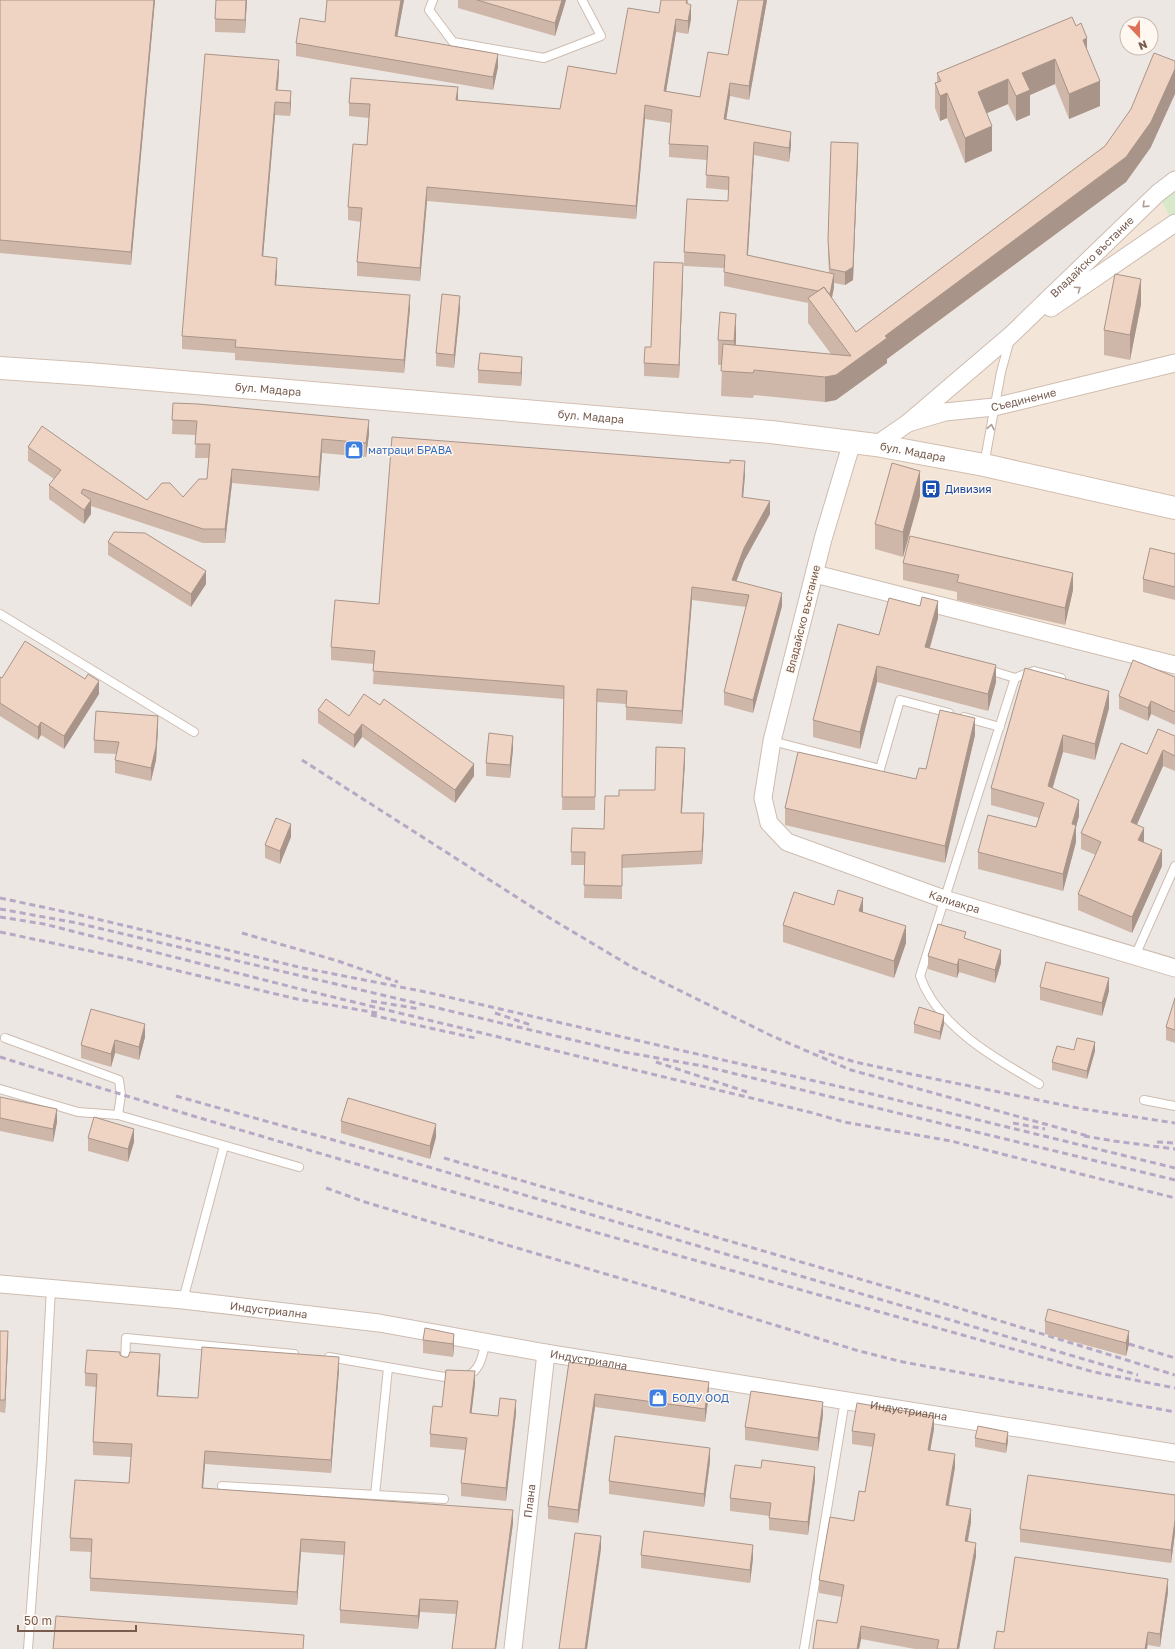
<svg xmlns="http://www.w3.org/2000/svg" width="1175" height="1649" font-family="'Golos Text',sans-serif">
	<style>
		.residential { fill: #f3e6d9 }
		.industrial { fill: #ede7e3; fill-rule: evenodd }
		.green { fill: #d7e9c9 }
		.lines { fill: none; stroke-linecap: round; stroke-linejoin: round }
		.lane-casing { stroke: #cebcb0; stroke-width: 10 }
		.street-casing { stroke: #cebcb0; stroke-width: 19 }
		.secondary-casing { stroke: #d3beb0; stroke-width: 24 }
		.lane { stroke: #fff; stroke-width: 8 }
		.street { stroke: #fff; stroke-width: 17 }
		.secondary { stroke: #fff; stroke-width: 22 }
		.rail { stroke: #b7a8c6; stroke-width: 3; stroke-dasharray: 6 4; stroke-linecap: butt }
		.wall { fill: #ceb6a8 }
		.shaded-wall { fill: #a89488 }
		.building { fill: #f0d4c3; stroke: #a89488 }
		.oneway { stroke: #ad9d95 }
		.labels { text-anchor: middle; stroke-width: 3; stroke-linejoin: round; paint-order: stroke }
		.street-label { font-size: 11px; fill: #765b4e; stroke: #fef8f1 }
		.shop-label { font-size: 11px; fill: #366cbe; stroke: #fef8f1; text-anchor: start }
		.transit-label { font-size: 11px; fill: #164399; stroke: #fef8f1; text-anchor: start }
	</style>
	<rect width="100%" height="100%" fill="#fcf4ea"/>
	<path class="residential" d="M1175,180V665L815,574L852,442Z"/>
	<path class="industrial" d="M0,0H1175V180L876,445L852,442L815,574L1175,665V1649H0ZM1127,24H1151V48H1127Z"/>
	<path class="green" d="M1175,180V223L1173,224L1158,193Z"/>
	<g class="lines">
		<g class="lane-casing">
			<path id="lane" d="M433,0L429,10L453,42L544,58L601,36L582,0
				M984,465L1001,372L1010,339
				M0,614L194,732
				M986,669L1015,678L1034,671L1061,678
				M1015,678L920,976C937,1026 996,1059 1039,1084
				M964,717L1000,727
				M772,741L880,769L900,700L949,713
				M1135,956L1175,866
				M5,1038L119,1080L121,1095L118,1115
				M0,1089L78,1112L118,1115L299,1167
				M1144,1100L1175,1106
				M183,1300L224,1146
				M329,1357L456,1379
				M125,1365L126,1338L294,1354
				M467,1376C481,1370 482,1355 486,1342
				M222,1486L444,1499
				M375,1495L388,1368
				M28,1649L42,1458L51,1288
				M804,1649L845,1400"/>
		</g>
		<g class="street-casing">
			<g id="street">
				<path d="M1051,308L1175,223"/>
				<path id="s1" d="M908,423L1011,335L1158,193L1175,180"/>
				<path id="s2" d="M852,442L823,539L772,741L763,798L769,823L787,842L944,899L1175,968"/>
				<path id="s3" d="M876,445L908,423L945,412L994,407L1175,363"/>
				<path d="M815,574L1175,665"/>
				<path id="s4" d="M0,1284L183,1300L379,1323L546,1353L1175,1453"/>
				<path id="s5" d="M513,1649L546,1353"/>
			</g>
		</g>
		<g class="secondary-casing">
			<g id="secondary">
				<path id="s6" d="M0,368L89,374L771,432L876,445L984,465L1175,508"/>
			</g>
		</g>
		<use href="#lane" class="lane"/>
		<use href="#street" class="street"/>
		<use href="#secondary" class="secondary"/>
		<path class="rail" d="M302,760L543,914L632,967L772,1036L851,1070L1088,1136
			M0,898L80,915L303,968L426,992L876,1095L1175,1168
			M0,909L77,923L624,1052L703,1066L1175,1180
			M0,917L44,924L300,989L813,1113L844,1122L951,1141L1175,1198
			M0,932L128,959L297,999L377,1013
			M242,933L338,961L398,982
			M371,1001L420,1009
			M495,1013L531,1025
			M371,1015L475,1038
			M819,1051L855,1062L925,1077L1083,1109L1175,1123
			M0,1057C362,1170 729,1269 1094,1372L1175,1388
			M656,1062L747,1092
			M176,1096L405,1160L1138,1375
			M1013,1123L1045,1129
			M1084,1136L1114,1141L1175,1149
			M1157,1142L1175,1143
			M444,1158L942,1303L1175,1375
			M326,1188L365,1202L507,1245L674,1294L859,1351L903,1362L1175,1412
			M1129,1344L1175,1358"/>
	</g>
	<path class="wall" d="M0,0H155L131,265L0,253Z
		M216,0H247L245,33L215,32V19Z
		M404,0L397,36L498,67L493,90L296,56V43Z
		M458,0H566L555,36L458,8Z
		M688,0V4L691,19L688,34L676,32L666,91L700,97L728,55L767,0L749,100L730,96L726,119L791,146L789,162L754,155L748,255L829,273L828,253V240L858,156L853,280L845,285L834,283V287L832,298L856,332L1151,147L1126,182L887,359V363L836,400L825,402L754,395L753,398L721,396L722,365H718V340L736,339V345L831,354L808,323V303L724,286V268L684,266V252L728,201V190L706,188L707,160L669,157V144L671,123L645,119L636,219L427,201L420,281L357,276V262L361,222L348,220V207L367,145L369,118L349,116V103L458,100L560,109L616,74L659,13Z
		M1076,26L1087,51L1100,106L1069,119L1055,84L1030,95V115L1016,121L1008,104L987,113L992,151L965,163L947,118L940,121L935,108V83L937,82V73Z
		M279,73L278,90L291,104L290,116L275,115L263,257L277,271L276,285L410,308L404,373L235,360V353L182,349V336Z
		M683,276L679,378L644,376V363L651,347Z
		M1141,304L1130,360L1104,355V330Z
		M460,309L454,368L436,366V353Z
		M478,370H522L521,386L478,383Z
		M173,403L369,434L366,457L322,453L319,491L232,483L225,543H203L91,506V514L84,524L49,499V485L54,479L28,461V447L147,500L183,497L207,479L209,458H195L196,435L172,434Z
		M745,475L743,497L770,514L744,561L736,581L782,606L753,713L724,705V692L746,607L692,600L682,724L626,720V704L597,702L595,810H562L564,699L373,684L374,664L331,660V647L379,604Z
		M920,496L903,557L875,549V524Z
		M108,542L206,584L191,607L108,555Z
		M1175,554V600L1143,592V579Z
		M903,563L1073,590L1065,625L957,600V592L903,580Z
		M938,618L930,648L996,682L988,711L877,682L860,749L813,737V720L879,635Z
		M0,677L2,678L99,694L64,749L41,735L38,740L0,716Z
		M1175,677V725L1151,714L1148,721L1119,709V696Z
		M1109,691V708L1095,760L1063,752L1053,788L1079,816L1076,827V842L1063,891L978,869V852L1036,827L1039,818L991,805V788Z
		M380,705L474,776L455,803L362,737L354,748L318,723V710L349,716Z
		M158,729L156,760L151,781L115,773V760L117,754L94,753V740Z
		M975,735L945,863L785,825V808L916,779L926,769Z
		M1175,736V771L1163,766L1136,825L1144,842L1162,866L1132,933L1078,910V894L1096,855L1081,849V833L1147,754Z
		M513,749L510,778L486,776V763Z
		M685,761L682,813L704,826L702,864L622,868V899L584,898L585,865H571L572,828L604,829L619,796L655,790Z
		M291,837L280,864L265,858V845Z
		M834,905L863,912L906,943L894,978L783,942V925Z
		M966,939L1001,963L995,983L959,972L957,978L928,969V956Z
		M1040,987L1109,991L1102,1016L1040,1000Z
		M1175,998V1043L1166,1040V1027Z
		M91,1009L145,1037L139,1060L115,1053L111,1067L81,1058V1045Z
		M914,1024H944L940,1040L914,1033Z
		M1095,1051L1087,1079L1052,1070V1062Z
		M0,1097L57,1122L53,1142L0,1131Z
		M341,1121L436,1137L430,1159L341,1133Z
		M88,1138L134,1142L128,1162L88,1151Z
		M1045,1321L1129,1344L1126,1356L1045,1334Z
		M0,1331L8,1344L5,1413L0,1412Z
		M454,1334V1347L453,1357L423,1353V1340Z
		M120,1355L124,1357L160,1367L158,1396L198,1398L339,1370L331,1473L205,1464L203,1488L513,1523L496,1649H452L456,1614L420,1612L418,1629L340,1623V1610L344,1555L301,1552L297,1605L90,1591V1578L92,1552L70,1551V1538L129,1483L131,1457L93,1455V1442L96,1387L85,1386V1373Z
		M569,1362L709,1395L705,1422L595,1407L578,1523L548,1519V1506Z
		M475,1384L471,1414L498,1416L516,1413L506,1501L461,1496V1483L465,1450L430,1447V1434L442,1407Z
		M823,1415L818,1451L745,1440V1427Z
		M934,1429L930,1450L955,1467L949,1505L971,1522L968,1542L976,1556L959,1649H915L861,1639L859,1649H813L837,1623L842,1597L819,1593V1580L854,1521L865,1492L873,1447L852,1444V1431Z
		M975,1438L1008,1441L1006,1453L975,1447Z
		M710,1461L704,1507L609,1494V1481Z
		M815,1480L808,1535L769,1530V1516L730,1511V1498Z
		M1175,1495V1533L1171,1563L1020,1542V1529Z
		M641,1555L753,1558L750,1583L641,1568Z
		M1168,1592L1160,1647L1148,1645L1147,1649H994L1004,1632Z"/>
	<path class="shaded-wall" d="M154,0H155L131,265V252Z
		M246,0H247L245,33V20Z
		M401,0H404L395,49V36Z
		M562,0H566L555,36V23Z
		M764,0H767L749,100V86Z
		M691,5V19L688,34V21Z
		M676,19V32L664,104V91Z
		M1087,38V63L1083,40Z
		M498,54V67L493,90V77Z
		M1055,59V84L1030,95V115L1016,121V96L1022,73Z
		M279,60V73L276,103V90Z
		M1175,69V94L1151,147L1126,182L887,359V363L836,400L825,402V377L885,336L1126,157Z
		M1008,79V104L978,117V92Z
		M1100,81V106L1069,119V94Z
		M730,83V96L724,133V119Z
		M458,87V101L456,100Z
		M291,91V104L290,116V103Z
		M947,93V118L940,121V96Z
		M275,102V115L262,269V256Z
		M645,105V119L636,219V206Z
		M992,126V151L965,163V138Z
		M791,132V146L789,162V148Z
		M754,142V155L747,269V255Z
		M858,143V156L853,280L845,285V272Z
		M427,187V201L420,281V268Z
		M277,258V271L275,298V285Z
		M683,263V276L679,378V365Z
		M834,274V287L830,307V294Z
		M1141,279V304L1130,360V335Z
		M410,295V308L404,373V360Z
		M460,296V309L454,368V355Z
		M736,314V339L734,366V341Z
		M522,357V370L521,386V373Z
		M369,420V434L366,457V443Z
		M322,439V453L319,491V477Z
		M745,461V475L742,510V497Z
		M232,469V483L225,543V529Z
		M920,471V496L903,557V532Z
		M91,500V514L84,524V510Z
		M770,501V514L744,561L732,593V580L744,548Z
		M206,571V584L191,607V594Z
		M1073,573V590L1065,625V608Z
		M692,587V600L682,724V711Z
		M782,593V606L753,713V700Z
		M938,601V618L925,664V647Z
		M996,665V682L988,711V694Z
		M877,666V682L860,749V732Z
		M99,681V694L64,749V736Z
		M1109,691V708L1095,760V744Z
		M1151,701V714L1148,721V708Z
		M158,716V729L156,760L151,781V768Z
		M975,718V735L945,863V846Z
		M41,722V735L38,740V727Z
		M362,724V737L354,748V735Z
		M1063,735V752L1048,802V786Z
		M513,736V749L510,778V765Z
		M685,748V761L681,826V813Z
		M1163,750V766L1131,838V822Z
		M474,764V776L455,803V790Z
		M1079,800V816L1076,827V842L1063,891V874L1072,824Z
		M704,813V826L702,864V851Z
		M291,824V837L280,864V851Z
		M1144,828V844L1138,840Z
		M1162,850V866L1132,933V917Z
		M863,898V915L859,911Z
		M906,926V943L894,978V961Z
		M1001,950V963L995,983V970Z
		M959,959V972L957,978V965Z
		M1109,978V991L1102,1016V1003Z
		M944,1015V1024L940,1040V1032Z
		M145,1024V1037L139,1060V1047Z
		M115,1040V1053L111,1067V1054Z
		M1095,1042V1051L1087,1079V1071Z
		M57,1109V1122L53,1142V1129Z
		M436,1124V1137L430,1159V1146Z
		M134,1129V1142L128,1162V1149Z
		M8,1331V1344L5,1413V1400Z
		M1129,1331V1344L1126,1356V1343Z
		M454,1334V1347L453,1357V1344Z
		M160,1354V1367L157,1409V1396Z
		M339,1357V1370L331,1473V1460Z
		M475,1371V1384L470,1426V1413Z
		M709,1382V1395L705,1422V1409Z
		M595,1394V1407L578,1523V1510Z
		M516,1400V1413L506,1501V1488Z
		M823,1402V1415L818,1451V1438Z
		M934,1416V1429L928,1463V1450Z
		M1008,1432V1441L1006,1453V1444Z
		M710,1448V1461L704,1507V1494Z
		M205,1451V1464L202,1501V1488Z
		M955,1454V1467L946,1517V1505Z
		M815,1467V1480L808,1535V1522Z
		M971,1509V1522L965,1554V1541Z
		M513,1510V1523L496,1649H495Z
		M1175,1520V1533L1171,1563V1550Z
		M601,1536V1549L587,1649H585Z
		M301,1539V1552L297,1605V1592Z
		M976,1543V1556L959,1649H957Z
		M753,1545V1558L750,1583V1570Z
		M1168,1579V1592L1160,1647V1634Z
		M420,1599V1612L418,1629V1616Z
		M861,1626V1639L859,1649H857Z
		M1148,1632L1147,1649H1145Z"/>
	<path class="building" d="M0,0H154L131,252L0,240Z
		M216,0H246L245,20L215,19Z
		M327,0H401L395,36L498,54L493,77L296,43L300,18L325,22Z
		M477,0H562L555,23Z
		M661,0H687L686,3L691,5L688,21L676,19L664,91L700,97L708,52L728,55L738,0H764L749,86L730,83L724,119L791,132L789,148L754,142L747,255L834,274L830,294L828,293L824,287L818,291L724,272L725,255L684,252L687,199L728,201L729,177L706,175L708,146L669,144L672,110L645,105L636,206L427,187L420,268L357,262L362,208L348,207L353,144L367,145L370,104L349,103L351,78L458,87L456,100L560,109L568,66L616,74L628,8L659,13Z
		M1072,17L1076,26L1081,23L1087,38L1083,40L1100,81L1069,94L1055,59L1022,73L1030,90L1016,96L1008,79L978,92L992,126L965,138L947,93L940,96L935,83L941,81L937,73Z
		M1154,53L1175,61V69L1151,122L1126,157L885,336L887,338L836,375L825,377L754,370L753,373L721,371L723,344L851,356L808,298L824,287L856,332L1105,146L1131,109Z
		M205,54L279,60L276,90L291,91L290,103L275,102L262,256L277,258L275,285L410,295L404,360L235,347L236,340L182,336Z
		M831,142L858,143L853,267L845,272L830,269L828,240Z
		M654,262L683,263L679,365L644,363L645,347H651Z
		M1115,274L1141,279L1130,335L1104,330Z
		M442,294L460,296L454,355L436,353Z
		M720,312L736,314L734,341L718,340Z
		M480,353L522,357L521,373L478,370Z
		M173,403L198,404L369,420L366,443L322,439L319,477L232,469L225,529H203L83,489L81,493L91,500L84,510L49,485L61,470L28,447L42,426L147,500L162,483H170L183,497L199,479H207L210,444H195L197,421L172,420Z
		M392,437L730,463V460L745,461L742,497L770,501L744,548L732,580L782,593L753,700L724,692L749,595L692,587L682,711L626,707L627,691L597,689L595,797H562L564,686L373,671L375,651L331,647L335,600L379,604Z
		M892,463L920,471L903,532L875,524Z
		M114,532L145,533L206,571L191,594L108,542Z
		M910,536L1073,573L1065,608L957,582L959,575L903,563Z
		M1150,548L1175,554V587L1143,579Z
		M922,597L938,601L925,647L996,665L988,694L877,666L860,732L813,720L838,624L879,635L889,598L920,606Z
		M25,641L85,679L88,674L99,681L64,736L41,722L38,727L0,703V677L2,678Z
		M1133,660L1175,677V712L1151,701L1148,708L1119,696Z
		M1025,668L1109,691L1095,744L1063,735L1048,786L1079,800L1072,824L1076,825L1063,874L978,852L988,815L1036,827L1044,803L991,788Z
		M364,694L380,705L384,699L474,764L455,790L362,724L354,735L318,710L326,699L349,716Z
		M940,710L975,718L945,846L785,808L798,752L916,779L919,768L926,769Z
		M96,711L158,716L156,747L151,768L115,760L119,742L94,740Z
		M1158,729L1175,736V756L1163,750L1131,822L1144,828L1138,840L1162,850L1132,917L1078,894L1101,842L1081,833L1121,743L1147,754Z
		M489,733L513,736L510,765L486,763Z
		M656,747L685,748L681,813H704L702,851L622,855V886L584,885L585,852H571L572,828L604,829L605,796H619V790H655Z
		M276,818L291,824L280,851L265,845Z
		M838,890L863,898L859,911L906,926L894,961L783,925L794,892L834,905Z
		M938,924L966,932L964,938L1001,950L995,970L959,959L957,965L928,956Z
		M1046,962L1109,978L1102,1003L1040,987Z
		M1175,998V1030L1166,1027Z
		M919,1007L944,1015L940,1032L914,1024Z
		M91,1009L145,1024L139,1047L115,1040L111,1054L81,1045Z
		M1077,1038L1095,1042L1087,1071L1052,1062L1057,1046L1074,1050Z
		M0,1097L57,1109L53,1129L0,1118Z
		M348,1098L436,1124L430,1146L341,1121Z
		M94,1117L134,1129L128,1149L88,1138Z
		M1048,1309L1129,1331L1126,1343L1045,1321Z
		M425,1328L454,1334L453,1344L423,1340Z
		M0,1331H8L5,1400H0Z
		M202,1347L339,1357L331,1460L205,1451L202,1488L513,1510L495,1649H452L458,1601L420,1599L418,1616L340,1610L345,1542L301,1539L297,1592L90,1578L92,1539L70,1538L75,1480L129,1483L132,1444L93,1442L97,1374L85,1373L87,1350L120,1352V1355L124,1357H128L130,1352L160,1354L157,1396L198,1398Z
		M569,1362L709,1382L705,1409L595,1394L578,1510L548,1506Z
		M446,1370L475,1371L470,1413L498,1416L500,1398L516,1400L506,1488L461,1483L467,1438L430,1434L433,1406L442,1407Z
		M751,1391L823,1402L818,1438L745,1427Z
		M857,1403L934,1416L928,1450L955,1454L946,1505L971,1509L965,1541L976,1543L957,1649H937L939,1640L861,1626L857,1649H813L817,1620L837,1623L844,1585L819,1580L830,1517L854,1521L859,1491L865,1492L875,1434L852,1431Z
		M978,1426L1008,1432L1006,1444L975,1438Z
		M615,1436L710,1448L704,1494L609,1481Z
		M762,1460L815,1467L808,1522L769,1518L771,1503L730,1498L735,1465L761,1468Z
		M1028,1475L1175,1495V1520L1171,1550L1020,1529Z
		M644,1531L753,1545L750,1570L641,1555Z
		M575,1533L601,1536L585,1649H559Z
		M1015,1557L1168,1579L1160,1634L1148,1632L1145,1649H994L997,1631L1004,1632Z
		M56,1616L304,1635L303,1649H53Z"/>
	<defs><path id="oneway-chevron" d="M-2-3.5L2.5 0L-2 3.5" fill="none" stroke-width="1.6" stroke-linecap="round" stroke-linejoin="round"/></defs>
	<g class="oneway">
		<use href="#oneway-chevron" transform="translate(1145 205) rotate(136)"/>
		<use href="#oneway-chevron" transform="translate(1078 289) rotate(-34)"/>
		<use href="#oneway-chevron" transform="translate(991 427) rotate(-79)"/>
	</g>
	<defs>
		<g id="shop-square" transform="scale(1)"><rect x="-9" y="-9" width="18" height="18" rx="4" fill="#3f7fe0" stroke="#fef8f1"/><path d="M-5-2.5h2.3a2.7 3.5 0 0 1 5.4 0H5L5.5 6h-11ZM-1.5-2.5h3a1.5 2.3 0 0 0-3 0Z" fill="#fff"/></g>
		<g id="bus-square" transform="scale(1)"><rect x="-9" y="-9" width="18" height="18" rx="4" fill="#1a4fb4" stroke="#fef8f1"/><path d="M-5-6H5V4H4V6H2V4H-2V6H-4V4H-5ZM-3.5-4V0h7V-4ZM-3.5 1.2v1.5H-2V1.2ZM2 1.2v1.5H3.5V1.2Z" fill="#fff"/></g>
	</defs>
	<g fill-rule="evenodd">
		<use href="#shop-square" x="354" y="450"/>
		<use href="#bus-square" x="931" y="489"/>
		<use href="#shop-square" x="658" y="1398"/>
	</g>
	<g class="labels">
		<g class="street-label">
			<text dy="4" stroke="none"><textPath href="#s1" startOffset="248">Владайско въстание</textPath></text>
			<text dy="4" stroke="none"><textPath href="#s6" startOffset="269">бул. Мадара</textPath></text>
			<text dy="4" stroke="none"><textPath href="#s3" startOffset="157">Съединение</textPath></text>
			<text dy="4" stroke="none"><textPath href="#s6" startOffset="593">бул. Мадара</textPath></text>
			<text dy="4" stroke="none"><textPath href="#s6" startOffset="917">бул. Мадара</textPath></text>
			<text transform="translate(803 619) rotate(-76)" y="4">Владайско въстание</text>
			<text dy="4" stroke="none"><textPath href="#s2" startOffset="597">Калиакра</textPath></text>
			<text dy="4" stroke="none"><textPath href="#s4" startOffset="270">Индустриална</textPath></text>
			<text dy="4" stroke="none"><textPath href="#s4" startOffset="594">Индустриална</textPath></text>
			<text dy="4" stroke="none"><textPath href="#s4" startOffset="918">Индустриална</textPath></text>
			<text dy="4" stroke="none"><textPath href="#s5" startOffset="149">Плана</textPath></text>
		</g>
		<g class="shop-label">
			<text x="368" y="454">матраци БРАВА</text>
			<text x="672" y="1402">БОДУ ООД</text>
		</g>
		<g class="transit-label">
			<text x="945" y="493">Дивизия</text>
		</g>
	</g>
	<g transform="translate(1139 36) rotate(158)"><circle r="19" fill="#fef8f1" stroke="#c8b9b0"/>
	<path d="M0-3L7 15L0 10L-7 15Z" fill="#de7157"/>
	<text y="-6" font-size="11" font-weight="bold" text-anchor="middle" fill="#765b4e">N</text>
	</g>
	<path d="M18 1625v6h118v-6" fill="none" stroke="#765b4e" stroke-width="2"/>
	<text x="24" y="1625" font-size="12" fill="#765b4e" stroke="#fef8f1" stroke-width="3" paint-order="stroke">50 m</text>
</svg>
